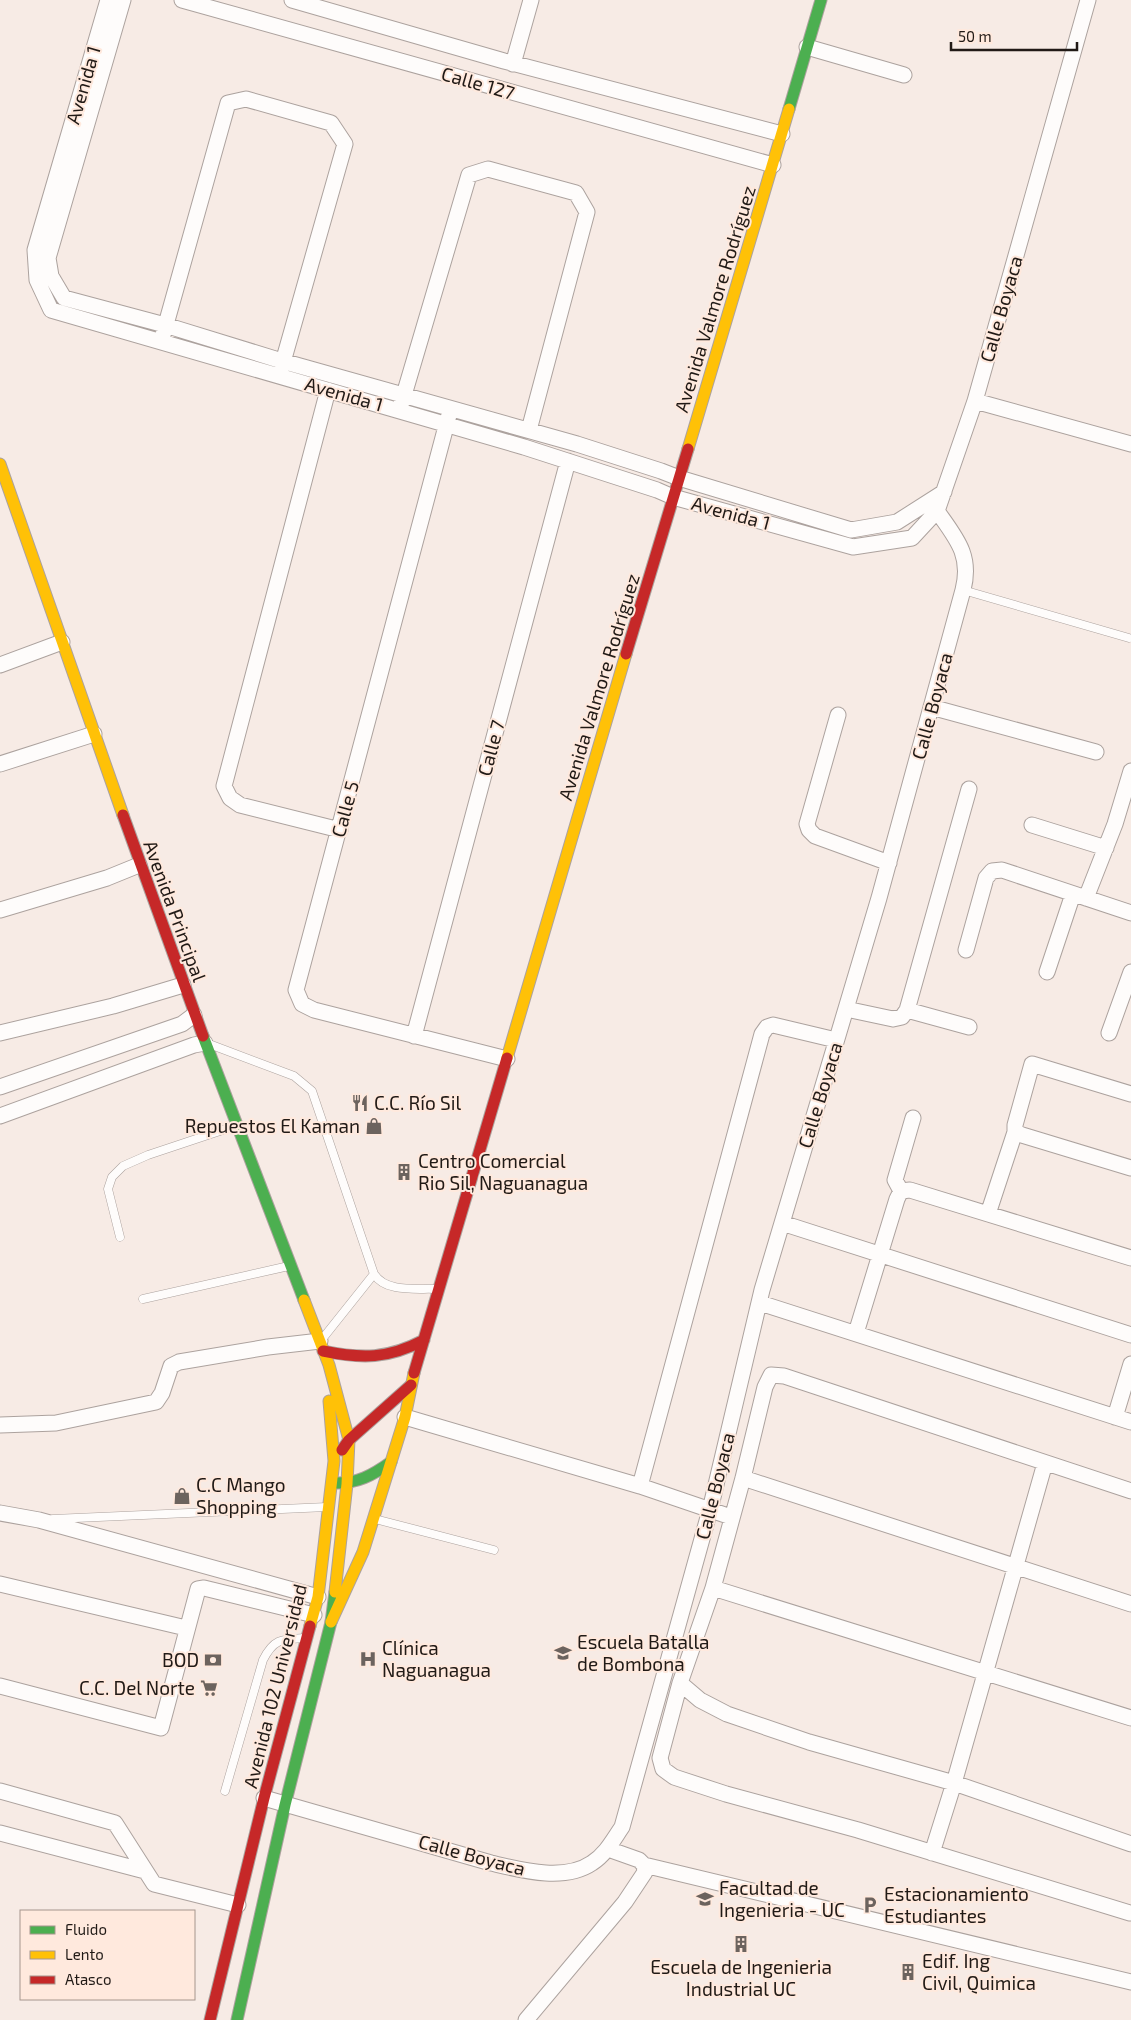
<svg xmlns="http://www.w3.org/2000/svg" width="1131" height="2020" font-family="'Exo 2',sans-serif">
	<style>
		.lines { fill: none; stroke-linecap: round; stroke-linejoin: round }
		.lane-casing { stroke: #aca29e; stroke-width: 9 }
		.street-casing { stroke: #aca29e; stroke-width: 17 }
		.fast-casing { stroke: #aca29e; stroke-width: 13 }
		.slow-casing { stroke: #aca29e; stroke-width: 13 }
		.jam-casing { stroke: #aca29e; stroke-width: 13 }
		.lane { stroke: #fefcfb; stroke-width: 8 }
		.street { stroke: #fefcfb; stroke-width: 15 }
		.fast { stroke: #4caf50; stroke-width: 11 }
		.slow { stroke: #ffc107; stroke-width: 11 }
		.jam { stroke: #c62828; stroke-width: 11 }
		.labels { text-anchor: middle; stroke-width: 4; stroke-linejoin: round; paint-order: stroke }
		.street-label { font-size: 19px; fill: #211a16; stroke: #ffe9dd }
		.poi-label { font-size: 19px; fill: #211a16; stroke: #ffe9dd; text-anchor: start }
	</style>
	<rect width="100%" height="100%" fill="#f7ebe5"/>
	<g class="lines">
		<g class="lane-casing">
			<path id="lane" d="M963,590L1129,638
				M209,1044L294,1076L312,1091L374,1274C386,1293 416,1288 437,1289
				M120,1237L108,1189L112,1177L123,1166L148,1155L235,1126
				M143,1299L289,1266
				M323,1338L374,1274
				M53,1519L327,1507
				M375,1519L494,1550
				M225,1791L263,1660C274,1638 283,1639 305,1638"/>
		</g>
		<g class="street-casing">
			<path id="street" d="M108,0L35,250L37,280L51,310L524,447L657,490L673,497L853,547L912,538L937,511
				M123,0L48,258L51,276L64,298L165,325L282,361L577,444L661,471L679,478L851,530L897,522L944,492
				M182,0L773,165
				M292,0L504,61L782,134
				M807,47L904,75
				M513,64L531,0
				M163,335L228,103L246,99L331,123L345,144L281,369
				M328,390L224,786L230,798L240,805L340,830
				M975,401L1131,444
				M401,405L469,175L488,169L576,193L587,212L529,430
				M449,415L296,990L302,1004L314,1010L507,1059
				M0,665L62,642
				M931,707L1096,752
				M838,715L807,824L809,830L815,836L889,863
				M0,764L94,734
				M1032,825L1106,848
				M1086,898L1115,824L1131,771
				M0,910L107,878L139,865
				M966,950L986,878L992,871L1002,870L1131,913
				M1047,972L1073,894
				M846,1009L893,1019L902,1017L907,1010L969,789
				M907,1010L969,1027
				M0,1033L113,1006L183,985
				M1109,1033L1131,972
				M414,1036L568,461
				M0,1087L182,1024L194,1015
				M1131,1094L1032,1064L1015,1125V1132L1022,1135L1131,1168
				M0,1116L194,1045L205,1043
				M901,1191L895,1180L913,1118
				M988,1214L1015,1132
				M782,1223L1131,1335
				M760,1303L1131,1422
				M856,1333L897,1199L901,1191L910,1190L1131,1258
				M405,1417L640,1486L731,1517
				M1115,1417L1131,1364
				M0,1425L56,1423L156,1402L162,1393L171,1366L179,1362L268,1347L320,1341
				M743,1478L1131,1604
				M640,1486L762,1034L767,1027L773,1025L836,1040
				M0,1513L39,1520L318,1597
				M0,1584L186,1628
				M713,1588L1131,1718
				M680,1683L700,1700L727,1714L809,1742L954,1783L1131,1844
				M0,1686L161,1728L198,1589L204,1588L314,1615
				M0,1791L115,1823L154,1884L238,1905
				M264,1798L491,1863C521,1870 564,1882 592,1863C606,1854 613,1840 622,1827L710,1510L762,1290L879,898L963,590C972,555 956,538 937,511L975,401L1088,0
				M0,1833L145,1871
				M932,1853L954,1783L1045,1463
				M644,1865L1131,1982
				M1130,1913L858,1830L726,1794L674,1777L663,1769L660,1758L680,1683L713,1588L743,1478L765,1387L771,1375L784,1376L1131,1491
				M526,2020L625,1902L645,1872L644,1865L639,1860L608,1849"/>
		</g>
		<g class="fast-casing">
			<path id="fast" d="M789,109L821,0
				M203,1036L304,1300
				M334,1483C357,1484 373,1475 391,1462
				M237,2020L285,1805L331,1622L335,1592"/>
		</g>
		<g class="slow-casing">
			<path id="slow" d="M688,449L789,109
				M0,464L123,815
				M507,1058L626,654
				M304,1300L329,1365L349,1440L347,1484L335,1592
				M331,1622L363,1552L405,1417L414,1373
				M310,1626L318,1597L334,1461L329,1401"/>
		</g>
		<g class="jam-casing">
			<path id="jam" d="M626,654L688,449
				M123,815L203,1036
				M323,1351C362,1359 388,1359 424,1340
				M414,1373L507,1058
				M342,1450L349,1440L411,1385
				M210,2020L264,1798L310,1626"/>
		</g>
		<use href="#lane" class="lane"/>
		<use href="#street" class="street"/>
		<use href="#fast" class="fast"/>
		<use href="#slow" class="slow"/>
		<use href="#jam" class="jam"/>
	</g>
	<defs>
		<g id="restaurant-bare" transform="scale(1.35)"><path d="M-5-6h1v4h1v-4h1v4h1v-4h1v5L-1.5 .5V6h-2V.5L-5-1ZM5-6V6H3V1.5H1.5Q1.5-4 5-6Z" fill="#6c635e" stroke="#ffe9dd" stroke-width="2.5" paint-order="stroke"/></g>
		<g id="shop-bare" transform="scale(1.35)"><path d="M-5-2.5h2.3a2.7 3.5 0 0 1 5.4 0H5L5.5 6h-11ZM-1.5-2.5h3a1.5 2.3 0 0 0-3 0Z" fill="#6c635e" stroke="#ffe9dd" stroke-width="2.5" paint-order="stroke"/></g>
		<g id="building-bare" transform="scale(1.35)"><path d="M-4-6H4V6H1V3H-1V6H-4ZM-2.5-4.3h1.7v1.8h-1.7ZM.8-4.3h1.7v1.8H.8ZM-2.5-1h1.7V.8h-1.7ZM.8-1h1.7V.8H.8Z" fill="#6c635e" stroke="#ffe9dd" stroke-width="2.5" paint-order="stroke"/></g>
		<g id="school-bare" transform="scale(1.35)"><path d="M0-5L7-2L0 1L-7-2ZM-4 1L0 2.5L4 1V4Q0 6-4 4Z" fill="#6c635e" stroke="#ffe9dd" stroke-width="2.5" paint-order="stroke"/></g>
		<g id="hospital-bare" transform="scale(1.35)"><path d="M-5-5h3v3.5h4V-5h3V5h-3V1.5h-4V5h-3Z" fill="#6c635e" stroke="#ffe9dd" stroke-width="2.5" paint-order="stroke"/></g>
		<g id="bank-bare" transform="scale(1.35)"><path d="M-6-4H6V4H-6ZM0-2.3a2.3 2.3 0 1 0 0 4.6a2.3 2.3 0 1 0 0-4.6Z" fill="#6c635e" stroke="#ffe9dd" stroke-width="2.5" paint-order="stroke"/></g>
		<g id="supermarket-bare" transform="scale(1.35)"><path d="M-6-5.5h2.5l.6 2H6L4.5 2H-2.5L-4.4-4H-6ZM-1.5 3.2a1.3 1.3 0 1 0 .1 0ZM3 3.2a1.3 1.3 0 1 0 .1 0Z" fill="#6c635e" stroke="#ffe9dd" stroke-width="2.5" paint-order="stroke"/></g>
		<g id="university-bare" transform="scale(1.35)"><path d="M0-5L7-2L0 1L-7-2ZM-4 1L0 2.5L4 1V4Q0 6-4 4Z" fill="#6c635e" stroke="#ffe9dd" stroke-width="2.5" paint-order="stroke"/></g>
		<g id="parking-bare" transform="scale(1.35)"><path d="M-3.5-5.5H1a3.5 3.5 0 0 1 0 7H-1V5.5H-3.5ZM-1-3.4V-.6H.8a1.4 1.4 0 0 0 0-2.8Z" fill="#6c635e" stroke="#ffe9dd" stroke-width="2.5" paint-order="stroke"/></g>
	</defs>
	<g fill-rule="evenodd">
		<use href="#restaurant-bare" x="360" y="1103"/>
		<use href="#shop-bare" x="374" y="1126"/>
		<use href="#building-bare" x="404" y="1172"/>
		<use href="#shop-bare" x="182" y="1496"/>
		<use href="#school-bare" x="563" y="1653"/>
		<use href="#hospital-bare" x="368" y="1659"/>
		<use href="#bank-bare" x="213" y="1660"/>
		<use href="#supermarket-bare" x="209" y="1688"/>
		<use href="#university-bare" x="705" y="1899"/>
		<use href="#parking-bare" x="870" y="1905"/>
		<use href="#building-bare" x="741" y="1944"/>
		<use href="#building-bare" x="908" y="1972"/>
	</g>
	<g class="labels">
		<g class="street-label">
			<text transform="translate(478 83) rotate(16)" y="7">Calle 127</text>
			<text transform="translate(83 85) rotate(-74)" y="7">Avenida 1</text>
			<text transform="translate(715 299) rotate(-73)" y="7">Avenida Valmore Rodríguez</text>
			<text transform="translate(1001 309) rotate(-74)" y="7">Calle Boyaca</text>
			<text transform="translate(344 394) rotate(16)" y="7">Avenida 1</text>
			<text transform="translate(731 513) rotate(15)" y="7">Avenida 1</text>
			<text transform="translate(599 687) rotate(-73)" y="7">Avenida Valmore Rodríguez</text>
			<text transform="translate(932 706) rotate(-75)" y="7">Calle Boyaca</text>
			<text transform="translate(491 748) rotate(-75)" y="7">Calle 7</text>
			<text transform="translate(345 809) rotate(-75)" y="7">Calle 5</text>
			<text transform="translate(175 911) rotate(70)" y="7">Avenida Principal</text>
			<text transform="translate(820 1095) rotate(-73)" y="7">Calle Boyaca</text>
			<text transform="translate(715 1486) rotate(-76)" y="7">Calle Boyaca</text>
			<text transform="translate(275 1686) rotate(-76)" y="7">Avenida 102 Universidad</text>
			<text transform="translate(472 1855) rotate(15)" y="7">Calle Boyaca</text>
		</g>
		<g class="poi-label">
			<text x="374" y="1110">C.C. Río Sil</text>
			<text x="360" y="1133" text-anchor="end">Repuestos El Kaman</text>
			<text x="418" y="1168">Centro Comercial<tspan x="418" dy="22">Rio Sil, Naguanagua</tspan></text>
			<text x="196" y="1492">C.C Mango<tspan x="196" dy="22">Shopping</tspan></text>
			<text x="577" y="1649">Escuela Batalla<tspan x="577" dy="22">de Bombona</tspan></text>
			<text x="382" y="1655">Clínica<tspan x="382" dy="22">Naguanagua</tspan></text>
			<text x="199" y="1667" text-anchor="end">BOD</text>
			<text x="195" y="1695" text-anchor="end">C.C. Del Norte</text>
			<text x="719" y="1895">Facultad de<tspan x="719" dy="22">Ingenieria - UC</tspan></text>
			<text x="884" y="1901">Estacionamiento<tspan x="884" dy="22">Estudiantes</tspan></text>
			<text x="922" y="1968">Edif. Ing<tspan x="922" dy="22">Civil, Quimica</tspan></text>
			<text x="741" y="1974" text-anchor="middle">Escuela de Ingenieria<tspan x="741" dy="22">Industrial UC</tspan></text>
		</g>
	</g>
	<rect x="20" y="1910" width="175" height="90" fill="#ffe9dd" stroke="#a6968d"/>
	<rect x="30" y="1926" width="25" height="8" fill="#4caf50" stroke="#a6968d"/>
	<text x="65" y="1935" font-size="15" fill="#211a16">Fluido</text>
	<rect x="30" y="1951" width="25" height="8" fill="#ffc107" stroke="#a6968d"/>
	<text x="65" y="1960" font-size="15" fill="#211a16">Lento</text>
	<rect x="30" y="1976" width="25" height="8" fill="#c62828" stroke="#a6968d"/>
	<text x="65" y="1985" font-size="15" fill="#211a16">Atasco</text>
	<path d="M951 42v8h126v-8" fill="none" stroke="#211a16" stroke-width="2.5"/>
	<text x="958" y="42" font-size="15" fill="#211a16" stroke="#ffe9dd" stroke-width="4" paint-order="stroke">50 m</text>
</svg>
